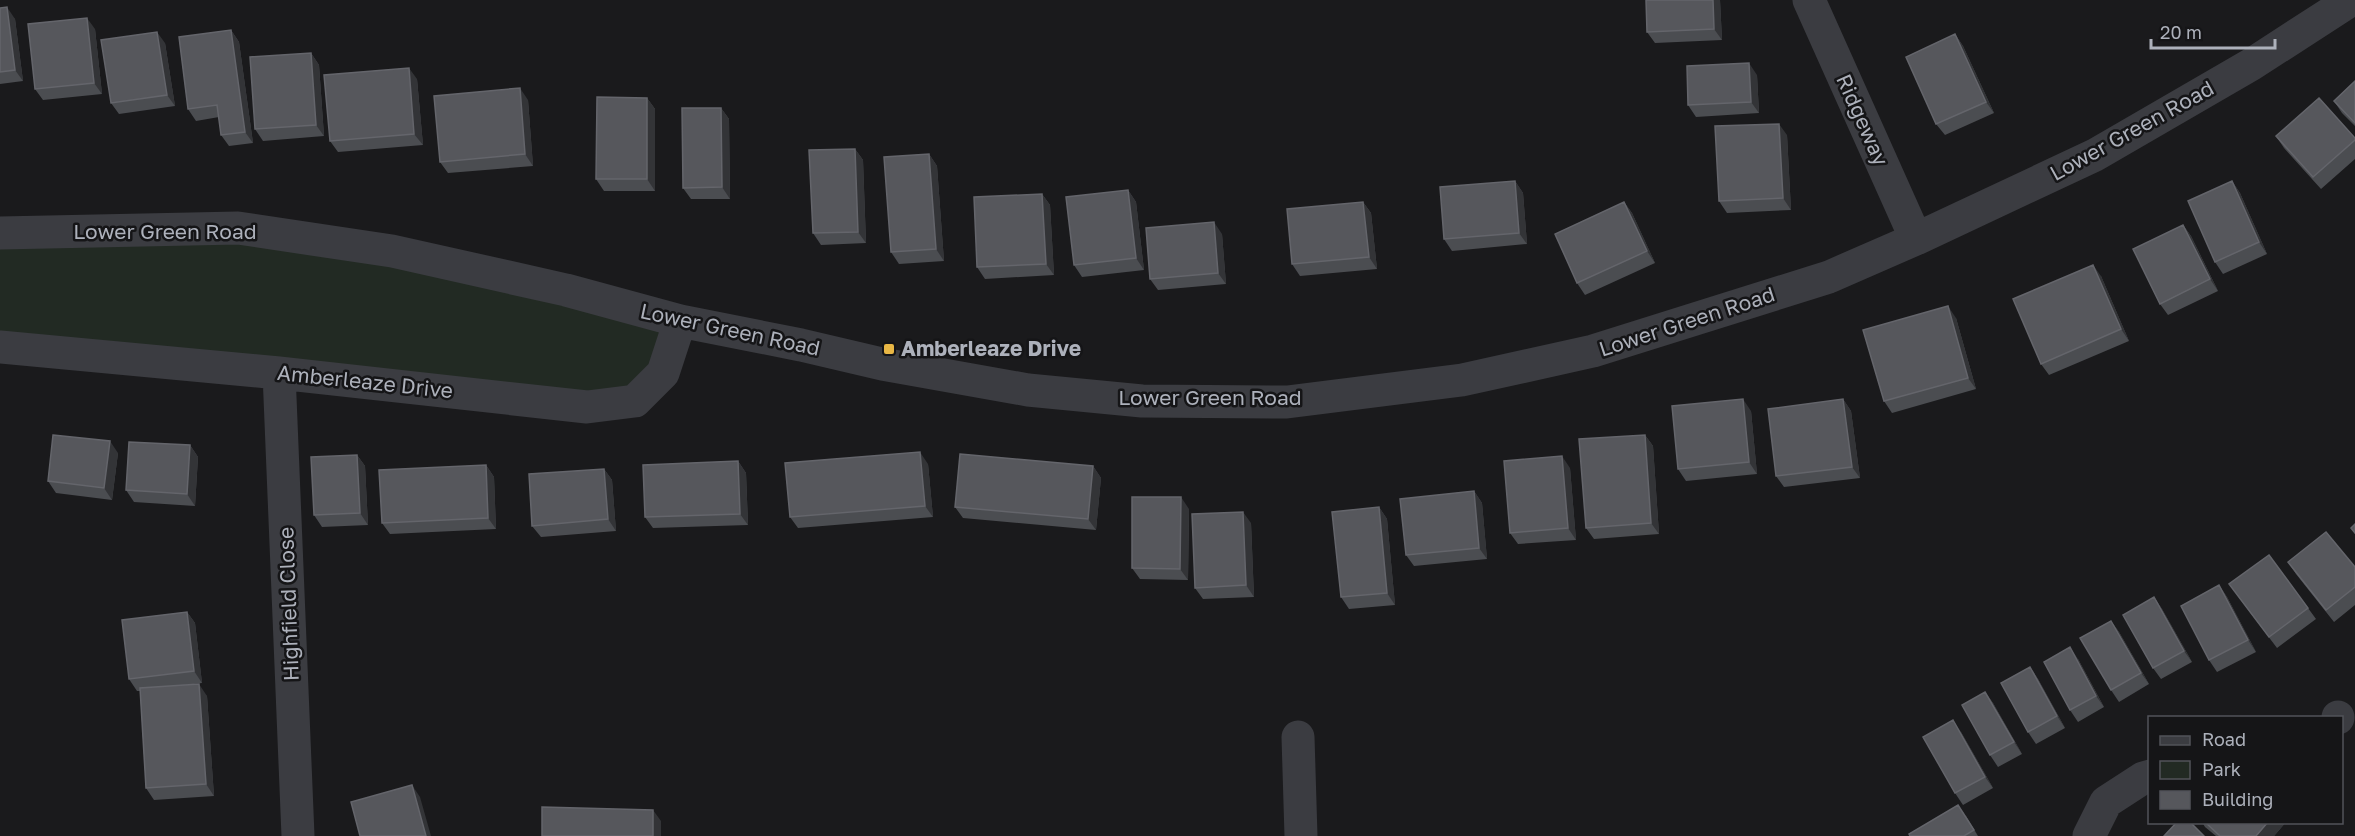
<svg xmlns="http://www.w3.org/2000/svg" width="2355" height="836" font-family="'Golos Text',sans-serif">
	<style>
		.green { fill: #222a23 }
		.lines { fill: none; stroke-linecap: round; stroke-linejoin: round }
		.minor { stroke: #3b3c41; stroke-width: 33 }
		.wall { fill: #4b4d51 }
		.shaded-wall { fill: #333437 }
		.building { fill: #56575c; stroke: #64656b; stroke-width: 1.5 }
		.poi-dot { fill: #e9b745; stroke: #151517; stroke-width: 2 }
		.labels { text-anchor: middle; stroke-width: 5; stroke-linejoin: round; paint-order: stroke }
		.street-label { font-size: 21px; fill: #adb1bb; stroke: #151517 }
		.poi-label { font-size: 21px; font-weight: bold; fill: #adb1bb; stroke: #151517; text-anchor: start }
	</style>
	<rect width="100%" height="100%" fill="#1a1a1c"/>
	<path class="green" d="M238,228L680,321L635,401L0,347V233Z"/>
	<g class="lines">
		<path class="minor" d="M1809,0L1916,239
			M0,233L238,228L392,251L566,290L680,321L801,345L882,364L1028,390L1142,401L1287,402L1462,380L1593,351L1829,277L1916,239L2095,155L2252,64L2351,0
			M0,347L279,373L587,407L635,401L663,373L680,321
			M279,373L298,836
			M2338,718V717
			M1298,737L1301,836
			M2089,836L2106,802L2143,778L2150,776"/>
	</g>
	<path class="wall" d="M1720,0L1722,40L1655,43L1647,32Z
		M0,8L15,19L23,81L0,84Z
		M95,29L102,94L43,100L35,89Z
		M231,30L239,42L253,143L229,146L221,135L219,117L196,121L188,109Z
		M1955,34L1963,46L1994,113L1945,135L1936,124Z
		M165,43L175,106L119,114L111,103Z
		M311,53L319,65L324,136L263,141L255,129Z
		M1757,75L1759,113L1696,117L1688,105Z
		M417,79L423,145L338,152L330,141Z
		M2355,81V126L2342,113L2334,101Z
		M647,98L655,109V191H604L596,179Z
		M528,100L533,166L448,173L440,162Z
		M721,108L729,119L730,199H691L683,188Z
		M1787,135L1791,210L1727,213L1719,201Z
		M2276,136L2355,138V159L2321,189L2284,148Z
		M855,149L863,160L866,243L821,245L813,233Z
		M929,154L937,166L944,261L899,264L891,252Z
		M1515,181L1523,193L1527,244L1452,251L1444,239Z
		M2232,181L2240,193L2267,254L2223,274L2215,262Z
		M1128,190L1136,202L1144,270L1082,277L1074,265Z
		M1042,194L1050,205L1054,275L985,279L977,267Z
		M1363,202L1371,213L1377,269L1300,276L1292,264Z
		M1624,202L1632,213L1655,263L1585,295L1577,283Z
		M2183,225L2191,236L2218,291L2168,315L2160,304Z
		M1222,234L1226,284L1158,290L1150,279Z
		M2101,276L2129,341L2049,375L2041,364Z
		M1956,318L1976,389L1892,413L1884,401Z
		M1843,399L1851,411L1860,478L1784,487L1776,476Z
		M1751,411L1757,474L1686,481L1678,469Z
		M1645,435L1653,446L1659,534L1594,539L1586,528Z
		M190,445L198,457L195,506L134,502L126,490Z
		M118,453L112,500L56,493L48,481Z
		M357,455L365,466L368,525L322,527L314,515Z
		M738,461L746,473L748,525L653,528L645,517Z
		M928,464L933,517L798,528L790,517Z
		M486,465L494,477L496,529L390,534L382,523Z
		M1093,466L1101,478L1096,530L963,518L955,507Z
		M1570,468L1576,540L1518,544L1510,533Z
		M604,469L612,480L616,531L541,537L532,526Z
		M1474,491L1482,503L1487,559L1414,566L1406,555Z
		M1379,507L1387,519L1395,605L1349,609L1341,597Z
		M1189,509L1188,580L1140,579L1132,568Z
		M1251,523L1254,597L1203,599L1195,588Z
		M2288,562L2355,567V605L2334,622L2296,574Z
		M2219,585L2227,597L2256,652L2217,672L2209,660Z
		M2237,595L2308,608L2316,619L2277,648Z
		M2154,597L2162,609L2192,662L2161,679L2153,668Z
		M187,612L195,623L202,683L185,685L207,696L214,796L154,800L146,788L140,691H137L129,679Z
		M2111,621L2119,632L2149,684L2119,702L2111,690Z
		M2078,659L2104,707L2078,722L2070,710Z
		M2030,667L2038,679L2065,728L2036,744L2028,732Z
		M1985,692L1993,703L2022,754L1998,767L1990,755Z
		M1961,732L1993,788L1963,805L1955,793Z
		M1966,816L1978,836H1910Z
		M2202,822H2286L2274,836H2216L2205,827Z"/>
	<path class="shaded-wall" d="M1713,0H1720L1722,40L1714,29Z
		M7,7L15,19L23,81L15,70Z
		M87,18L95,29L102,94L94,83Z
		M231,30L239,42L253,143L245,132Z
		M157,32L165,43L175,106L167,95Z
		M1955,34L1963,46L1994,113L1986,102Z
		M311,53L319,65L324,136L316,125Z
		M1749,63L1757,75L1759,113L1751,102Z
		M409,68L417,79L423,145L414,134Z
		M520,88L528,100L533,166L525,154Z
		M647,98L655,109V191L647,179Z
		M721,108L729,119L730,199L722,187Z
		M1779,124L1787,135L1791,210L1783,198Z
		M855,149L863,160L866,243L858,232Z
		M929,154L937,166L944,261L936,249Z
		M1515,181L1523,193L1527,244L1519,233Z
		M2232,181L2240,193L2267,254L2259,242Z
		M1128,190L1136,202L1144,270L1136,258Z
		M1042,194L1050,205L1054,275L1046,264Z
		M1363,202L1371,213L1377,269L1369,257Z
		M1624,202L1632,213L1655,263L1647,251Z
		M1214,222L1222,234L1226,284L1218,273Z
		M2183,225L2191,236L2218,291L2210,279Z
		M2093,265L2101,276L2129,341L2121,329Z
		M1948,306L1956,318L1976,389L1968,378Z
		M1743,399L1751,411L1757,474L1749,462Z
		M1843,399L1851,411L1860,478L1852,467Z
		M1645,435L1653,446L1659,534L1651,523Z
		M110,441L118,453L112,500L104,488Z
		M190,445L198,457L195,506L187,494Z
		M920,452L928,464L933,517L925,506Z
		M357,455L365,466L368,525L360,513Z
		M1562,456L1570,468L1576,540L1568,528Z
		M738,461L746,473L748,525L740,514Z
		M486,465L494,477L496,529L488,518Z
		M1093,466L1101,478L1096,530L1088,519Z
		M604,469L612,480L616,531L608,519Z
		M1474,491L1482,503L1487,559L1479,548Z
		M1181,497L1189,509L1188,580L1180,569Z
		M1379,507L1387,519L1395,605L1387,593Z
		M1243,512L1251,523L1254,597L1246,585Z
		M2219,585L2227,597L2256,652L2248,640Z
		M2154,597L2162,609L2192,662L2184,651Z
		M187,612L195,623L202,683L194,671Z
		M2111,621L2119,632L2149,684L2141,673Z
		M2070,647L2078,659L2104,707L2096,696Z
		M2030,667L2038,679L2065,728L2057,716Z
		M199,684L207,696L214,796L206,784Z
		M1985,692L1993,703L2022,754L2014,742Z
		M1953,720L1961,732L1993,788L1985,777Z
		M412,785L420,797L431,836H426Z
		M1958,805L1966,816L1978,836L1974,830Z
		M653,810L661,821V836H653Z
		M2268,822H2286L2274,836H2256Z"/>
	<path class="building" d="M1646,0H1713L1714,29L1647,32Z
		M7,7L15,70L0,72V8Z
		M87,18L94,83L35,89L28,24Z
		M231,30L245,132L221,135L217,105L188,109L179,37Z
		M157,32L167,95L111,103L101,40Z
		M1955,34L1986,102L1936,124L1906,57Z
		M311,53L316,125L255,129L250,57Z
		M1749,63L1751,102L1688,105L1687,66Z
		M409,68L414,134L330,141L324,75Z
		M2355,81V123L2334,101Z
		M520,88L525,154L440,162L434,96Z
		M597,97L647,98V179H596Z
		M2319,98L2355,138V140L2313,177L2276,136Z
		M682,108H721L722,187L683,188Z
		M1779,124L1783,198L1719,201L1715,126Z
		M855,149L858,232L813,233L809,150Z
		M929,154L936,249L891,252L884,157Z
		M1515,181L1519,233L1444,239L1440,187Z
		M2232,181L2259,242L2215,262L2188,201Z
		M1128,190L1136,258L1074,265L1066,197Z
		M1042,194L1046,264L977,267L974,197Z
		M1363,202L1369,257L1292,264L1287,209Z
		M1624,202L1647,251L1577,283L1555,234Z
		M1214,222L1218,273L1150,279L1146,228Z
		M2183,225L2210,279L2160,304L2133,249Z
		M2093,265L2121,329L2041,364L2013,299Z
		M1948,306L1968,378L1884,401L1863,330Z
		M1743,399L1749,462L1678,469L1672,406Z
		M1843,399L1852,467L1776,476L1768,409Z
		M53,435L110,441L104,488L48,481Z
		M1645,435L1651,523L1586,528L1579,439Z
		M129,442L190,445L187,494L126,490Z
		M920,452L925,506L790,517L785,463Z
		M960,454L1093,466L1088,519L955,507Z
		M357,455L360,513L314,515L311,457Z
		M1562,456L1568,528L1510,533L1504,461Z
		M738,461L740,514L645,517L643,465Z
		M486,465L488,518L382,523L379,470Z
		M604,469L608,519L532,526L529,474Z
		M1474,491L1479,548L1406,555L1400,499Z
		M1132,497H1181L1180,569L1132,568Z
		M1379,507L1387,593L1341,597L1332,512Z
		M1243,512L1246,585L1195,588L1192,514Z
		M2355,524V533L2351,528Z
		M2326,532L2355,567V587L2326,610L2288,562Z
		M2269,555L2308,608L2269,637L2229,584Z
		M2219,585L2248,640L2209,660L2181,606Z
		M2154,597L2184,651L2153,668L2123,615Z
		M187,612L194,671L129,679L122,620Z
		M2111,621L2141,673L2111,690L2080,638Z
		M2070,647L2096,696L2070,710L2044,662Z
		M2030,667L2057,716L2028,732L2001,683Z
		M199,684L206,784L146,788L140,688Z
		M1985,692L2014,742L1990,755L1962,705Z
		M1953,720L1985,777L1955,793L1923,737Z
		M412,785L426,836H360L351,802Z
		M1958,805L1974,830L1964,836H1910L1909,834Z
		M542,807L653,810V836H542Z
		M2177,822H2190L2204,836H2164Z
		M2205,822H2268L2256,836H2220Z"/>
	<rect class="poi-dot" x="883" y="343" width="12" height="12" rx="3"/>
	<g class="labels">
		<g class="street-label">
			<text transform="translate(1862 120) rotate(66)" y="7">Ridgeway</text>
			<text transform="translate(2132 131) rotate(-29)" y="7">Lower Green Road</text>
			<text x="165" y="239">Lower Green Road</text>
			<text transform="translate(1687 322) rotate(-18)" y="7">Lower Green Road</text>
			<text transform="translate(730 330) rotate(12)" y="7">Lower Green Road</text>
			<text transform="translate(365 382) rotate(6)" y="7">Amberleaze Drive</text>
			<text x="1210" y="405">Lower Green Road</text>
			<text transform="translate(289 604) rotate(-92)" y="7">Highfield Close</text>
		</g>
		<g class="poi-label">
			<text x="901" y="356">Amberleaze Drive</text>
		</g>
	</g>
	<rect x="2148" y="716" width="195" height="108" fill="#151517" stroke="#525359" stroke-width="1.5"/>
	<rect x="2160" y="736" width="30" height="9" fill="#3b3c41" stroke="#525359" stroke-width="1.5"/>
	<text x="2202" y="746" font-size="18" fill="#adb1bb">Road</text>
	<rect x="2160" y="761" width="30" height="18" fill="#222a23" stroke="#525359" stroke-width="1.5"/>
	<text x="2202" y="776" font-size="18" fill="#adb1bb">Park</text>
	<rect x="2160" y="791" width="30" height="18" fill="#56575c" stroke="#525359" stroke-width="1.5"/>
	<text x="2202" y="806" font-size="18" fill="#adb1bb">Building</text>
	<path d="M2151 39v9h124v-9" fill="none" stroke="#adb1bb" stroke-width="3"/>
	<text x="2160" y="39" font-size="18" fill="#adb1bb" stroke="#151517" stroke-width="4.5" paint-order="stroke">20 m</text>
</svg>
